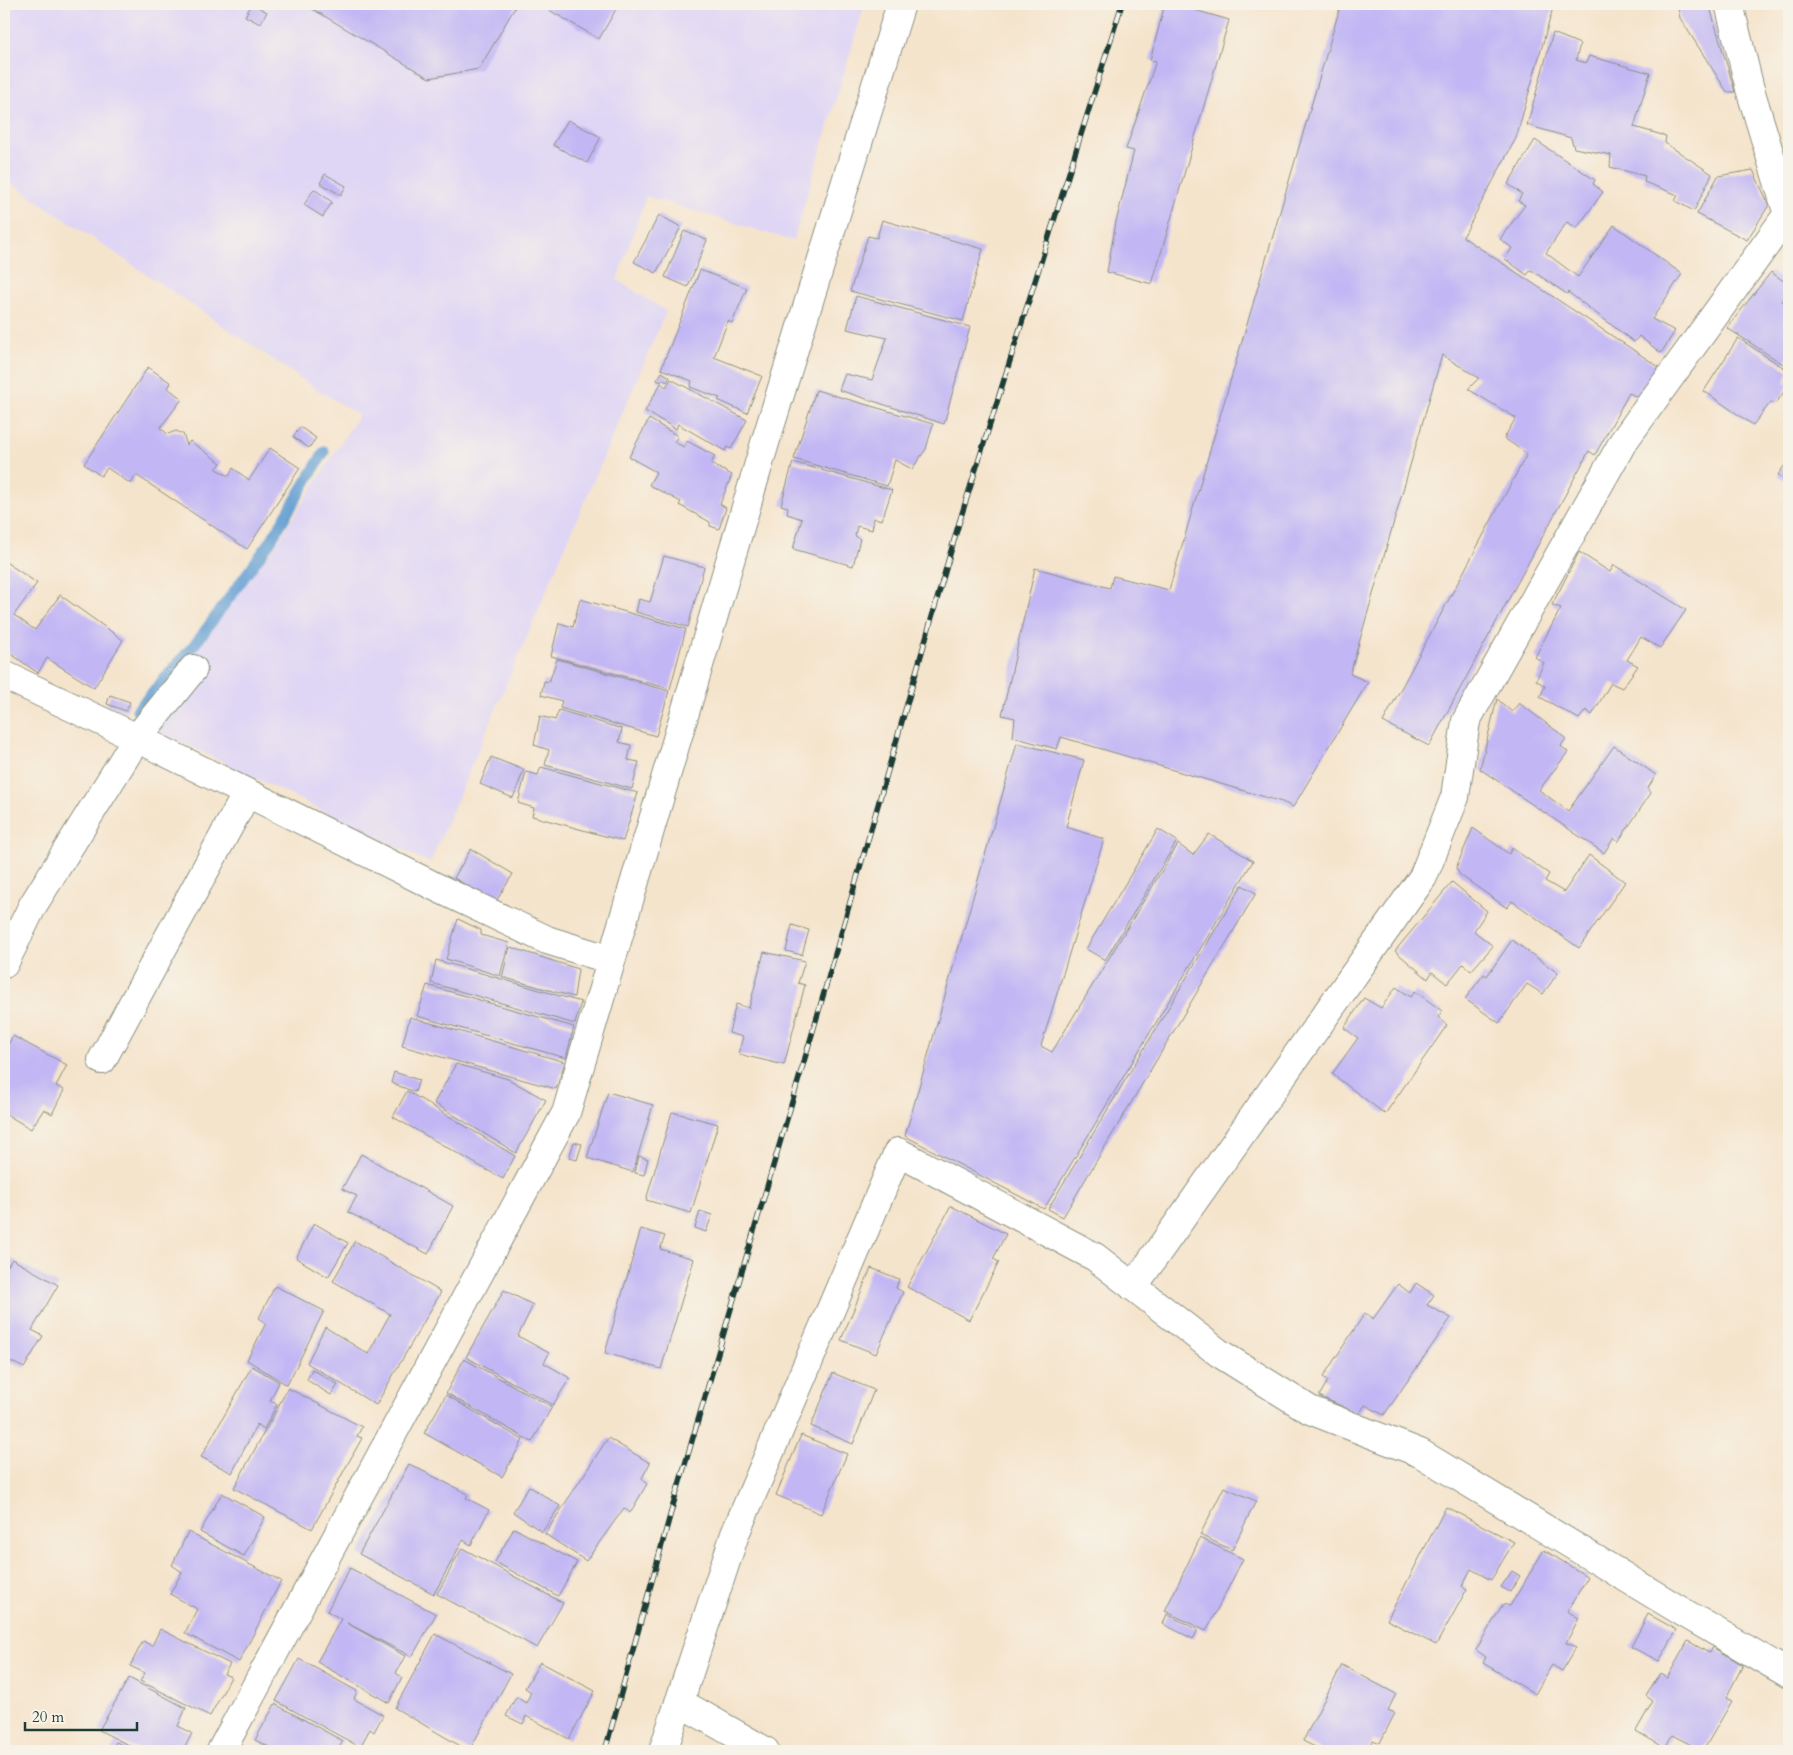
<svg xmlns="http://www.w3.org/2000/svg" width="1793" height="1755" font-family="Cardo,serif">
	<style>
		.built { fill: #dfd5f5 }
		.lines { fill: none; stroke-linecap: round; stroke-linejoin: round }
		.stream { stroke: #639fd3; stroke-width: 11 }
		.building { fill: #c2b7f4 }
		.minor-casing { stroke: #8a9080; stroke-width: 30 }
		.minor { stroke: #fff; stroke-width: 28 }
		.rail-casing { stroke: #1f3d34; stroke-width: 5.5 }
		.rail { stroke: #f7f3e8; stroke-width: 4; stroke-dasharray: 11; stroke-linecap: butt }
	</style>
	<rect width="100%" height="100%" fill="#f7f3e8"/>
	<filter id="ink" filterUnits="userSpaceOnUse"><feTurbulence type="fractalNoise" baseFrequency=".02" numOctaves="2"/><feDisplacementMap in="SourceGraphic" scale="10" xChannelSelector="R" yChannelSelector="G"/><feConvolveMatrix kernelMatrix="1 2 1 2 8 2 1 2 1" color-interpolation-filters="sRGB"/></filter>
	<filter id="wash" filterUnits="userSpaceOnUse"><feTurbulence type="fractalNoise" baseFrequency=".0096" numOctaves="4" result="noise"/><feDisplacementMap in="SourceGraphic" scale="20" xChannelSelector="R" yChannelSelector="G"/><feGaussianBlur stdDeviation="1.12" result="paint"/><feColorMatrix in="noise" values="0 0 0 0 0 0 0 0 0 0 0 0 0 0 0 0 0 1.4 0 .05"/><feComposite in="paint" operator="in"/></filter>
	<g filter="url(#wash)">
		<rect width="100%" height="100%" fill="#f5e4cc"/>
		<path class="built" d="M4,4H865L793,241L646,196L617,280L666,311L430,863L163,733L137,718L273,549L359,415L321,392L4,178Z"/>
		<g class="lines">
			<path class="stream" d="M137,710L199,639L270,542L324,452"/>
		</g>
		<g id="blocks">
			<path class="building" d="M252,4L267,12L260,24L245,16Z
				M304,4H517L479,69L429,78Z
				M544,4H619L599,39L542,6Z
				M1165,4H1174L1229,20L1152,284L1107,272L1116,222L1134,151L1126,149L1156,61L1150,60Z
				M1341,4H1554L1516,138L1463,237L1659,367L1639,398L1629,393L1595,455L1589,451L1429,746L1383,722L1527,454L1504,438L1516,418L1468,389L1479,378L1442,355L1350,674L1368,682L1293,807L1282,802L1061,737L1057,749L1013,737L1015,718L1002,715L1035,568L1110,588L1113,576L1169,590Z
				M1677,4H1709L1735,92H1727L1680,18Z
				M1553,33L1580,44L1576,60L1586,63L1589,56L1650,73L1634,127L1666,136L1665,143L1712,174L1694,211L1675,201L1678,195L1644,182L1645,176L1610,167L1611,155L1574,148L1571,138L1527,125Z
				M568,120L601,137L587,163L553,145Z
				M1535,140L1595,180L1593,184L1603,192L1577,228L1567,222L1546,253L1578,277L1614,225L1682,274L1652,319L1675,331L1661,353L1639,336L1634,342L1568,292L1567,294L1531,270L1527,275L1505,259L1512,248L1500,239L1525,205L1518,201L1522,194L1508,184Z
				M1753,170L1769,205L1747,240L1697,214L1718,176Z
				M325,174L346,186L341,195L320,183Z
				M314,189L332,202L323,217L304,205Z
				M659,215L681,227L656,273L634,262Z
				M882,220L983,249L963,321L850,291L868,236L877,238Z
				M684,231L707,240L688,287L665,277Z
				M700,270L747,288L732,323L728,321L714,357L762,376L747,413L718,400L720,398L690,387L692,381L661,369Z
				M1771,272L1789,285L1782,301L1789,306V355L1783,364L1727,328Z
				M856,296L970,327L944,424L839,390L845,374L872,380L887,338L847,329Z
				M1738,338L1789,371L1784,383L1789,385L1776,403L1771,402L1753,425L1704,391Z
				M148,367L171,383L168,388L182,399L160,428L168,434L176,431L183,434L187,445L190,441L221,463L216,469L229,476L233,468L249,480L270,448L300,468L247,549L136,475L131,484L107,468L101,476L84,464Z
				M662,372L670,377L667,382L662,379L661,382L657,380Z
				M671,379L747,420L731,449L727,447L725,451L678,424L676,429L645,411L661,383L666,387Z
				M816,390L933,424L926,449L912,469L895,460L887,486L794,459Z
				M649,419L678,436L674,442L684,447L687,441L715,456L711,464L732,475L720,504L726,508L719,529L710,526V522L679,505L681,502L649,485L656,472L629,457Z
				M300,427L316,438L309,448L293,437Z
				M1789,459V483L1778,475Z
				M793,462L892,490L882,520L874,518L872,530L857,526L855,536L860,539L853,566L793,549L802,519L787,514L788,507L781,505Z
				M1579,552L1610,572L1614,565L1686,610L1660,648L1641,637L1627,660L1638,666L1622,688L1611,683L1592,715L1586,710L1579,719L1540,697L1545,686L1536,680L1544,663L1535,657L1561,608L1552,605Z
				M664,556L704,567L688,627L636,612L639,599L650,602Z
				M4,561L37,583L14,615L35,630L60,595L123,640L94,688L47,658L38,673L4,649Z
				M580,599L686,629L670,689L551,656L559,623L573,627Z
				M557,659L669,691L656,736L560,708L562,701L541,695L544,681L549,682Z
				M110,695L130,702L126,711L107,704Z
				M1497,699L1512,712L1519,703L1566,738L1561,746L1568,752L1539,790L1568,811L1614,746L1656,775L1648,788L1651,793L1618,842L1614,838L1604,853L1480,769Z
				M559,710L622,729L619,742L631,745L628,760L639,762L632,789L545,765L549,750L534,745L540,716L555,720Z
				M1017,743L1084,760L1066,827L1104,839L1041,1046L1052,1052L1178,844L1193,855L1209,834L1253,861L1044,1209L905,1136Z
				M491,757L524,770L513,798L480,784Z
				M541,767L638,793L623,841L532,816L534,808L518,803L526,772L538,775Z
				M1473,828L1509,854L1512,848L1549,874L1545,881L1564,892L1589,855L1625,882L1579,948L1512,901L1507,908L1460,875L1456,868Z
				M1158,829L1177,841L1105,960L1086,949Z
				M471,849L513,874L495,903L454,878Z
				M1452,882L1487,911L1474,931L1493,946L1471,971L1463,964L1447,984L1432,972L1428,979L1395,951Z
				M1242,885L1256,893L1063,1217L1048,1209Z
				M458,919L481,930V935L509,943L500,976L446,959Z
				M792,925L809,930L802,955L786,951Z
				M1512,940L1558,973L1543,994L1527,984L1499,1023L1465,999L1484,974L1487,976Z
				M510,947L578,969L574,997L502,977Z
				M764,952L805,961L798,983L805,985L784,1065L738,1054L743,1037L729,1033L736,1004L749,1008Z
				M436,960L581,1002L575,1024L431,983Z
				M427,985L574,1027L566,1058L417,1016Z
				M1396,987L1411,997L1415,991L1442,1011L1438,1017L1447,1025L1385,1114L1332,1074L1358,1038L1344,1028L1364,998L1381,1008Z
				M410,1017L565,1062L556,1089L402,1046Z
				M13,1036L67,1065L56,1086L64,1090L52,1114L44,1109L31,1129L4,1113V1052Z
				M456,1064L508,1079L546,1100L516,1153L434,1103Z
				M394,1072L419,1080L415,1092L391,1083Z
				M407,1091L515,1156L503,1179L393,1117Z
				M608,1092L653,1105L633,1172L587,1158Z
				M672,1112L718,1124L691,1213L646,1200Z
				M574,1142L582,1144L577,1160L569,1158Z
				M361,1154L453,1206L428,1254L348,1212L357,1196L342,1189Z
				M639,1156L648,1159L644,1175L635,1173Z
				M951,1206L1006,1234L993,1259L999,1262L969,1320L907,1287Z
				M700,1211L712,1215L706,1232L695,1228Z
				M314,1223L348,1243L328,1277L296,1258Z
				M641,1229L665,1236L660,1249L694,1259L661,1369L605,1353Z
				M355,1241L441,1292L376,1405L307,1363L325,1327L368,1354L390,1314L333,1281Z
				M12,1259L58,1285L32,1330L43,1336L24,1368L4,1358V1272Z
				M871,1268L899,1279L896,1288L903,1292L876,1354L841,1340Z
				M1416,1283L1434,1295L1427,1305L1451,1318L1384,1415L1365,1405L1359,1414L1319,1396L1328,1381L1323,1377L1365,1313L1373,1319L1398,1284L1410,1293Z
				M275,1286L324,1311L287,1385L247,1360L266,1323L259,1318Z
				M504,1290L533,1305L518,1336L549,1353L544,1363L570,1378L553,1405L466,1357Z
				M464,1359L552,1407L532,1442L446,1393Z
				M252,1366L279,1382L270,1401L277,1404L264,1429L257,1424L232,1473L201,1457Z
				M312,1369L338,1385L331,1395L307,1380Z
				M833,1373L874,1390L853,1444L811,1426Z
				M288,1388L362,1427L357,1436L362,1438L312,1529L234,1488Z
				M446,1395L523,1440L502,1477L424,1433Z
				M801,1435L847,1454L821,1514L776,1495Z
				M608,1438L650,1463L642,1478L647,1484L630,1513L624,1508L586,1561L545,1534Z
				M409,1464L468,1494L466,1498L489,1510L471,1545L463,1540L434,1594L359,1554Z
				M529,1486L560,1506L542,1532L513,1512Z
				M1224,1487L1256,1501L1232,1550L1200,1535Z
				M222,1493L265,1517L244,1556L200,1532Z
				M1446,1507L1514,1542L1491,1580L1471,1569L1462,1586L1467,1589L1436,1645L1387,1620Z
				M514,1528L577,1562L558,1596L495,1562Z
				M188,1532L281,1581L239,1662L185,1633L197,1609L170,1594L182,1572L172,1565Z
				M1200,1538L1243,1559L1206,1631L1165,1611Z
				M462,1548L563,1603L537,1648L437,1594Z
				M1544,1550L1588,1577L1567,1611L1579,1618L1566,1643L1576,1647L1562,1671L1552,1665L1535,1694L1483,1663L1486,1657L1476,1650L1503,1604L1510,1606Z
				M350,1568L436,1614L412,1657L347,1623L405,1656L396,1673L402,1677L389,1703L317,1662L341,1619L327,1611Z
				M1512,1571L1520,1576L1510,1592L1501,1587Z
				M1167,1614L1198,1630L1193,1639L1163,1624Z
				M1648,1614L1677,1630L1659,1661L1631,1647Z
				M160,1629L230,1664L224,1674L231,1677L210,1716L140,1681L145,1673L130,1666L143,1641L152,1646Z
				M435,1634L511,1674L469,1751L395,1708Z
				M1688,1641L1709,1653L1712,1647L1743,1665L1726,1698L1732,1701L1703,1751L1672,1735L1665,1748L1636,1731L1653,1701L1646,1696L1660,1674L1667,1678Z
				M299,1659L357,1691L354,1699L383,1715L374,1732L370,1729L360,1747L276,1701Z
				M540,1662L595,1691L569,1739L526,1716L523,1724L506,1716L516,1697L526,1703L531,1692L525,1688Z
				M1342,1665L1396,1694L1388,1710L1395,1713L1380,1743L1373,1740L1366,1751H1323L1303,1741Z
				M129,1678L186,1708L178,1726L192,1733L183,1751H140L99,1730Z
				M275,1704L343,1741L337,1751H277L255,1740Z
				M116,1742L134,1751H111Z"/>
		</g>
	</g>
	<g filter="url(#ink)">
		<use href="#blocks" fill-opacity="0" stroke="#8a9080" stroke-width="1"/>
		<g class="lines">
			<g class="minor-casing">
				<path id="minor" d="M1729,4L1750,89L1789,218
					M4,675L137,738L440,889L547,940L611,960
					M4,964L33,905L137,738L193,669
					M102,1060L247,793
					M1133,1287L1423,877L1455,797L1466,721L1623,442L1788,214
					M679,1702L765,1751
					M221,1751L566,1113L765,443L901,4
					M663,1751L735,1534L898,1152L1095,1257L1219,1353L1310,1410L1420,1453L1686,1614L1789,1674"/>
			</g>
			<use href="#minor" class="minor"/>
			<g class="rail-casing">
				<path id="rail" d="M605,1751L671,1512L815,1024L959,523L1122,4"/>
			</g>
			<use href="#rail" class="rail"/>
		</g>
	</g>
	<rect width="1793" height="1755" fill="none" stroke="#f7f3e8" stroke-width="20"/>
	<path d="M25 1722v8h112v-8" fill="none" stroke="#1f3d34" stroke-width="2.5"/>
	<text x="32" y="1722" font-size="15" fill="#1f3d34" stroke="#f7f3e8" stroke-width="4" paint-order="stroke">20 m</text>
</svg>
